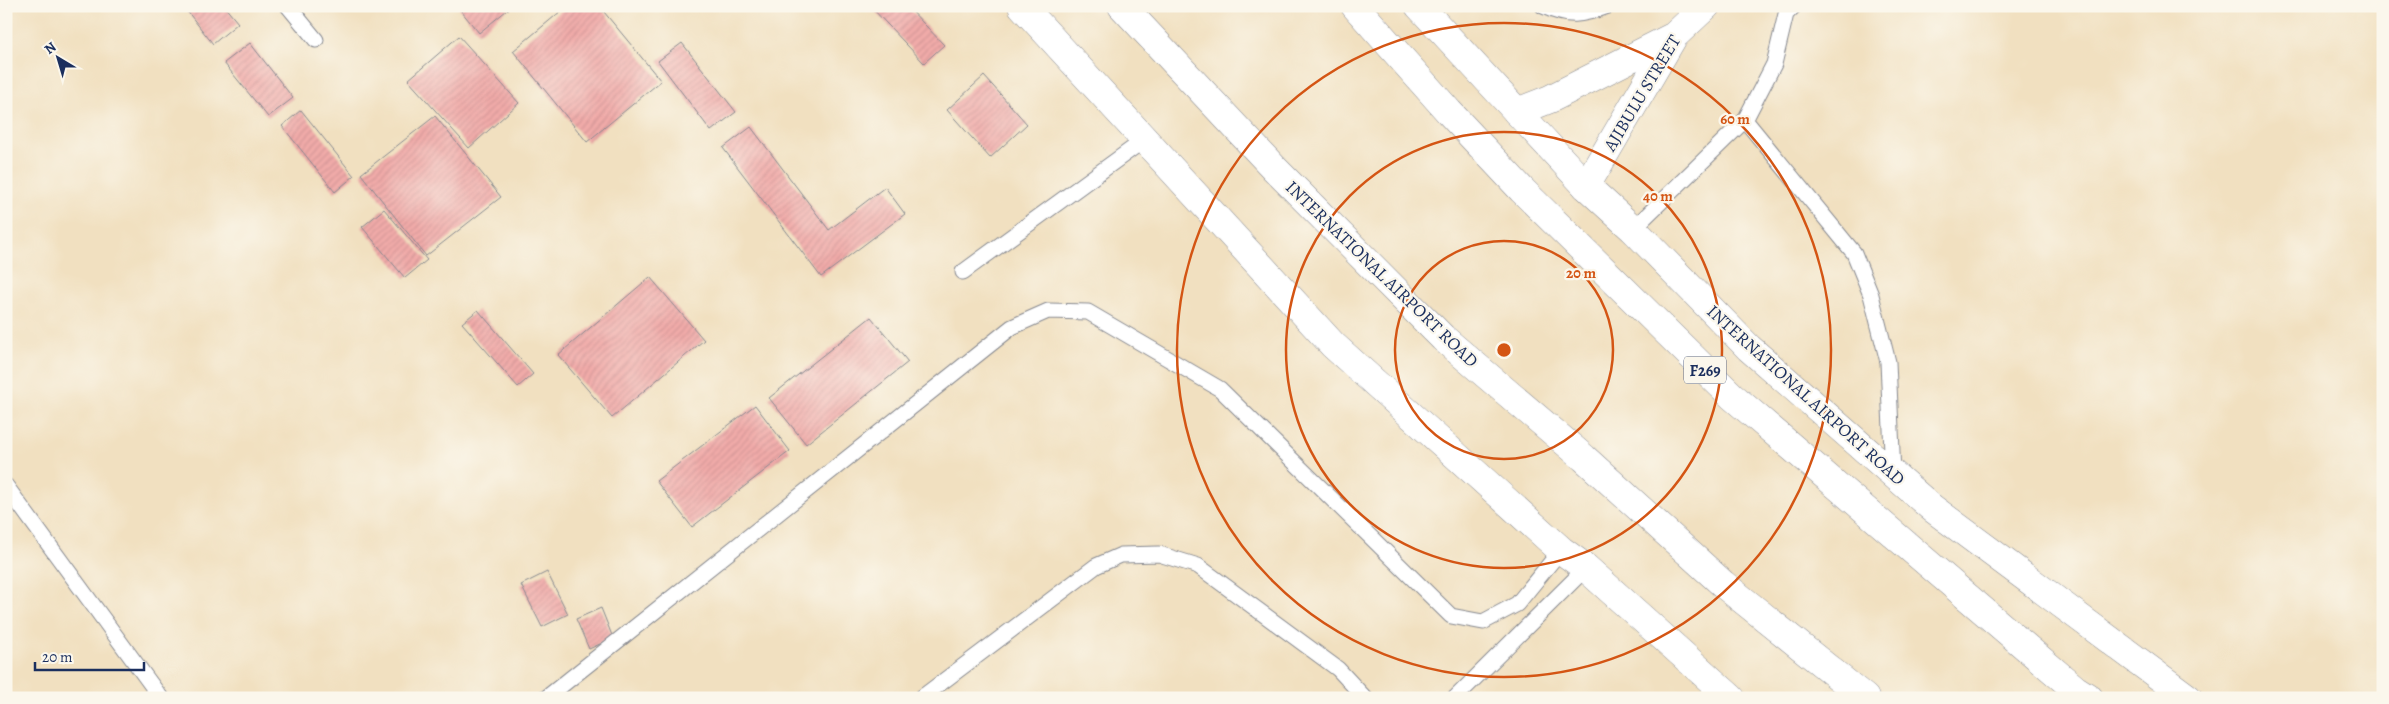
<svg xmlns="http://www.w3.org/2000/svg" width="2389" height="704" font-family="Alegreya,serif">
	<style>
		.building { fill: url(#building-hatch) }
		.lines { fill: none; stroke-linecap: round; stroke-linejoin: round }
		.service-casing { stroke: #86888f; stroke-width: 17 }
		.minor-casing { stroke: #86888f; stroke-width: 29 }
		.secondary-casing { stroke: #86888f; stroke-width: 29 }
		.motorway-casing { stroke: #86888f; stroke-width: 29 }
		.service { stroke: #fff; stroke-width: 15 }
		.minor { stroke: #fff; stroke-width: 28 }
		.secondary { stroke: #fff; stroke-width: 28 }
		.motorway { stroke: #fff; stroke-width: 28 }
		.ring { fill: none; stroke: #d45514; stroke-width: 2.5 }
		.labels { text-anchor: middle; stroke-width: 4.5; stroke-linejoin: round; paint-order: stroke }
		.shield { fill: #fbf7ec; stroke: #5e6b89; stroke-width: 1 }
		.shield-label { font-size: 16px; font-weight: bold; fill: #1b2f5e }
		.street-label { font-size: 18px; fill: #1b2f5e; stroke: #fbf7ec }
		.centre { fill: #d45514; stroke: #fbf7ec; stroke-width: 2.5 }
		.ring-label { font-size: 15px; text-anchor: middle; font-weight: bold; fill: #d45514; stroke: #fbf7ec; stroke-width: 4.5; stroke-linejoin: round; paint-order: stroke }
	</style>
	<defs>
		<pattern id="building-hatch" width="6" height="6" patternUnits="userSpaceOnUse" patternTransform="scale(1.25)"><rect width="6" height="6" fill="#f1aba9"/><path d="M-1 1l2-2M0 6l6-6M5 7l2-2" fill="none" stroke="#ce9394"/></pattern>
	</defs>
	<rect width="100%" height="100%" fill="#fbf7ec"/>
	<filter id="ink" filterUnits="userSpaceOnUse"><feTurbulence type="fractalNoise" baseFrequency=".02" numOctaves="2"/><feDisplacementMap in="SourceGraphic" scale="10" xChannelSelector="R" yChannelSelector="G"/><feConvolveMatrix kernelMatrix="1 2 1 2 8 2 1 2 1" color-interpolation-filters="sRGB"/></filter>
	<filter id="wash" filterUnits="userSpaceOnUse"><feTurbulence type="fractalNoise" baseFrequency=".0096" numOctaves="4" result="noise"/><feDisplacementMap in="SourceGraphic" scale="20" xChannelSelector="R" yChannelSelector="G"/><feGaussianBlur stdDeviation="1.12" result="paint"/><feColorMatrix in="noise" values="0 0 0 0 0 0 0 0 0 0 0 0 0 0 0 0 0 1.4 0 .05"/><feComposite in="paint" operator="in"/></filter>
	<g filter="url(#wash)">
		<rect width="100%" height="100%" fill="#f1e0c0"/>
		<g id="blocks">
			<path class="building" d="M183,6H224L238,23L213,44Z
				M457,6H512L479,33Z
				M567,6H599L661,81L587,142L513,51Z
				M870,6H907L944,45L924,63Z
				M459,36L519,103L469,148L408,80Z
				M250,43L293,98L268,117L224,63Z
				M682,43L736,112L711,131L658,61Z
				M984,76L1027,124L990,158L947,110Z
				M301,110L354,176L335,192L282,126Z
				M435,116L501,197L426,256L361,174Z
				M751,127L829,230L885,187L905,214L821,277L723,148Z
				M384,209L427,260L405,278L362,227Z
				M650,277L704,340L612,418L558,355Z
				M478,310L533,374L518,387L462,323Z
				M871,317L908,362L806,444L769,398Z
				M755,405L790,451L692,527L656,481Z
				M547,572L568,614L542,627L521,585Z
				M601,608L613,638L589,649L576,619Z"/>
		</g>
	</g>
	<g filter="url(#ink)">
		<use href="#blocks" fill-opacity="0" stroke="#86888f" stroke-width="1"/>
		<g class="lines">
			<g class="service-casing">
				<path id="service" d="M288,6L316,40
					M1543,6C1569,18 1581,16 1608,6
					M1745,120L1854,253L1871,295L1888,362L1893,474
					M1633,229L1745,120L1774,64L1786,14L1794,6
					M963,272L1144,140
					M6,486L161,698
					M546,698L1012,327L1048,311L1088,312L1220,389L1451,616L1483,622L1517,604L1561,550
					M921,698L1096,566L1121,555L1159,554L1198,566L1338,669L1365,698
					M1455,698L1586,568"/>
			</g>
			<g class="minor-casing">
				<path id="minor" d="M1517,112L1550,99L1674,36
					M1586,186L1674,36L1706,6"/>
			</g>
			<g class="secondary-casing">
				<path id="secondary" d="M1022,6L1333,345L1561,550L1586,568L1731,698
					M1419,6L1586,186L1633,229L1749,348L1932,508L2188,698"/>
			</g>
			<g class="motorway-casing">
				<path id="motorway" d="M1122,6L1275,169L1443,338L1584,458L1723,584L1865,698
					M1355,6L1449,112L1522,190L1732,396L2075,689L2089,698"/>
			</g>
			<use href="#service" class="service"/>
			<use href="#minor" class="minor"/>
			<use href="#secondary" class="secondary"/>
			<use href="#motorway" class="motorway"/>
		</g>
	</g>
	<g class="ring">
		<circle cx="1504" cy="350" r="109"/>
		<circle cx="1504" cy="350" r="218"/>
		<circle cx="1504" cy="350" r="327"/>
	</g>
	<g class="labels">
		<rect class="shield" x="1684" y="356.5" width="42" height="27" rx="4"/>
		<g class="shield-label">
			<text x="1705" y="376">F269</text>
		</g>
		<g class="street-label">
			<text transform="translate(1642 93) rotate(-59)" y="6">AJIBULU STREET</text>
			<text transform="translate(1382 274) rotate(44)" y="6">INTERNATIONAL AIRPORT ROAD</text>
			<text transform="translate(1806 395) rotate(42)" y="6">INTERNATIONAL AIRPORT ROAD</text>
		</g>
	</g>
	<circle cx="1504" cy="350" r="8" class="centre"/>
	<g class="ring-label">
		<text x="1735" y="124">60 m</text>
		<text x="1658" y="201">40 m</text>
		<text x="1581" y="278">20 m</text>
	</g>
	<rect width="2389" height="704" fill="none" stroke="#fbf7ec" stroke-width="25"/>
	<g transform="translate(58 58) rotate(322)" stroke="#fbf7ec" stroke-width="4" paint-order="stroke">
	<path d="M0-4L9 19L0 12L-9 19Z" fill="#1b2f5e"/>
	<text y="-8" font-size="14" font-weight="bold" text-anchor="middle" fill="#1b2f5e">N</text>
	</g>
	<path d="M35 662v8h109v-8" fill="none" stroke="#1b2f5e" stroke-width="2.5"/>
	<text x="42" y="662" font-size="15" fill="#1b2f5e" stroke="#fbf7ec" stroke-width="4" paint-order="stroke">20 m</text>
</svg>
